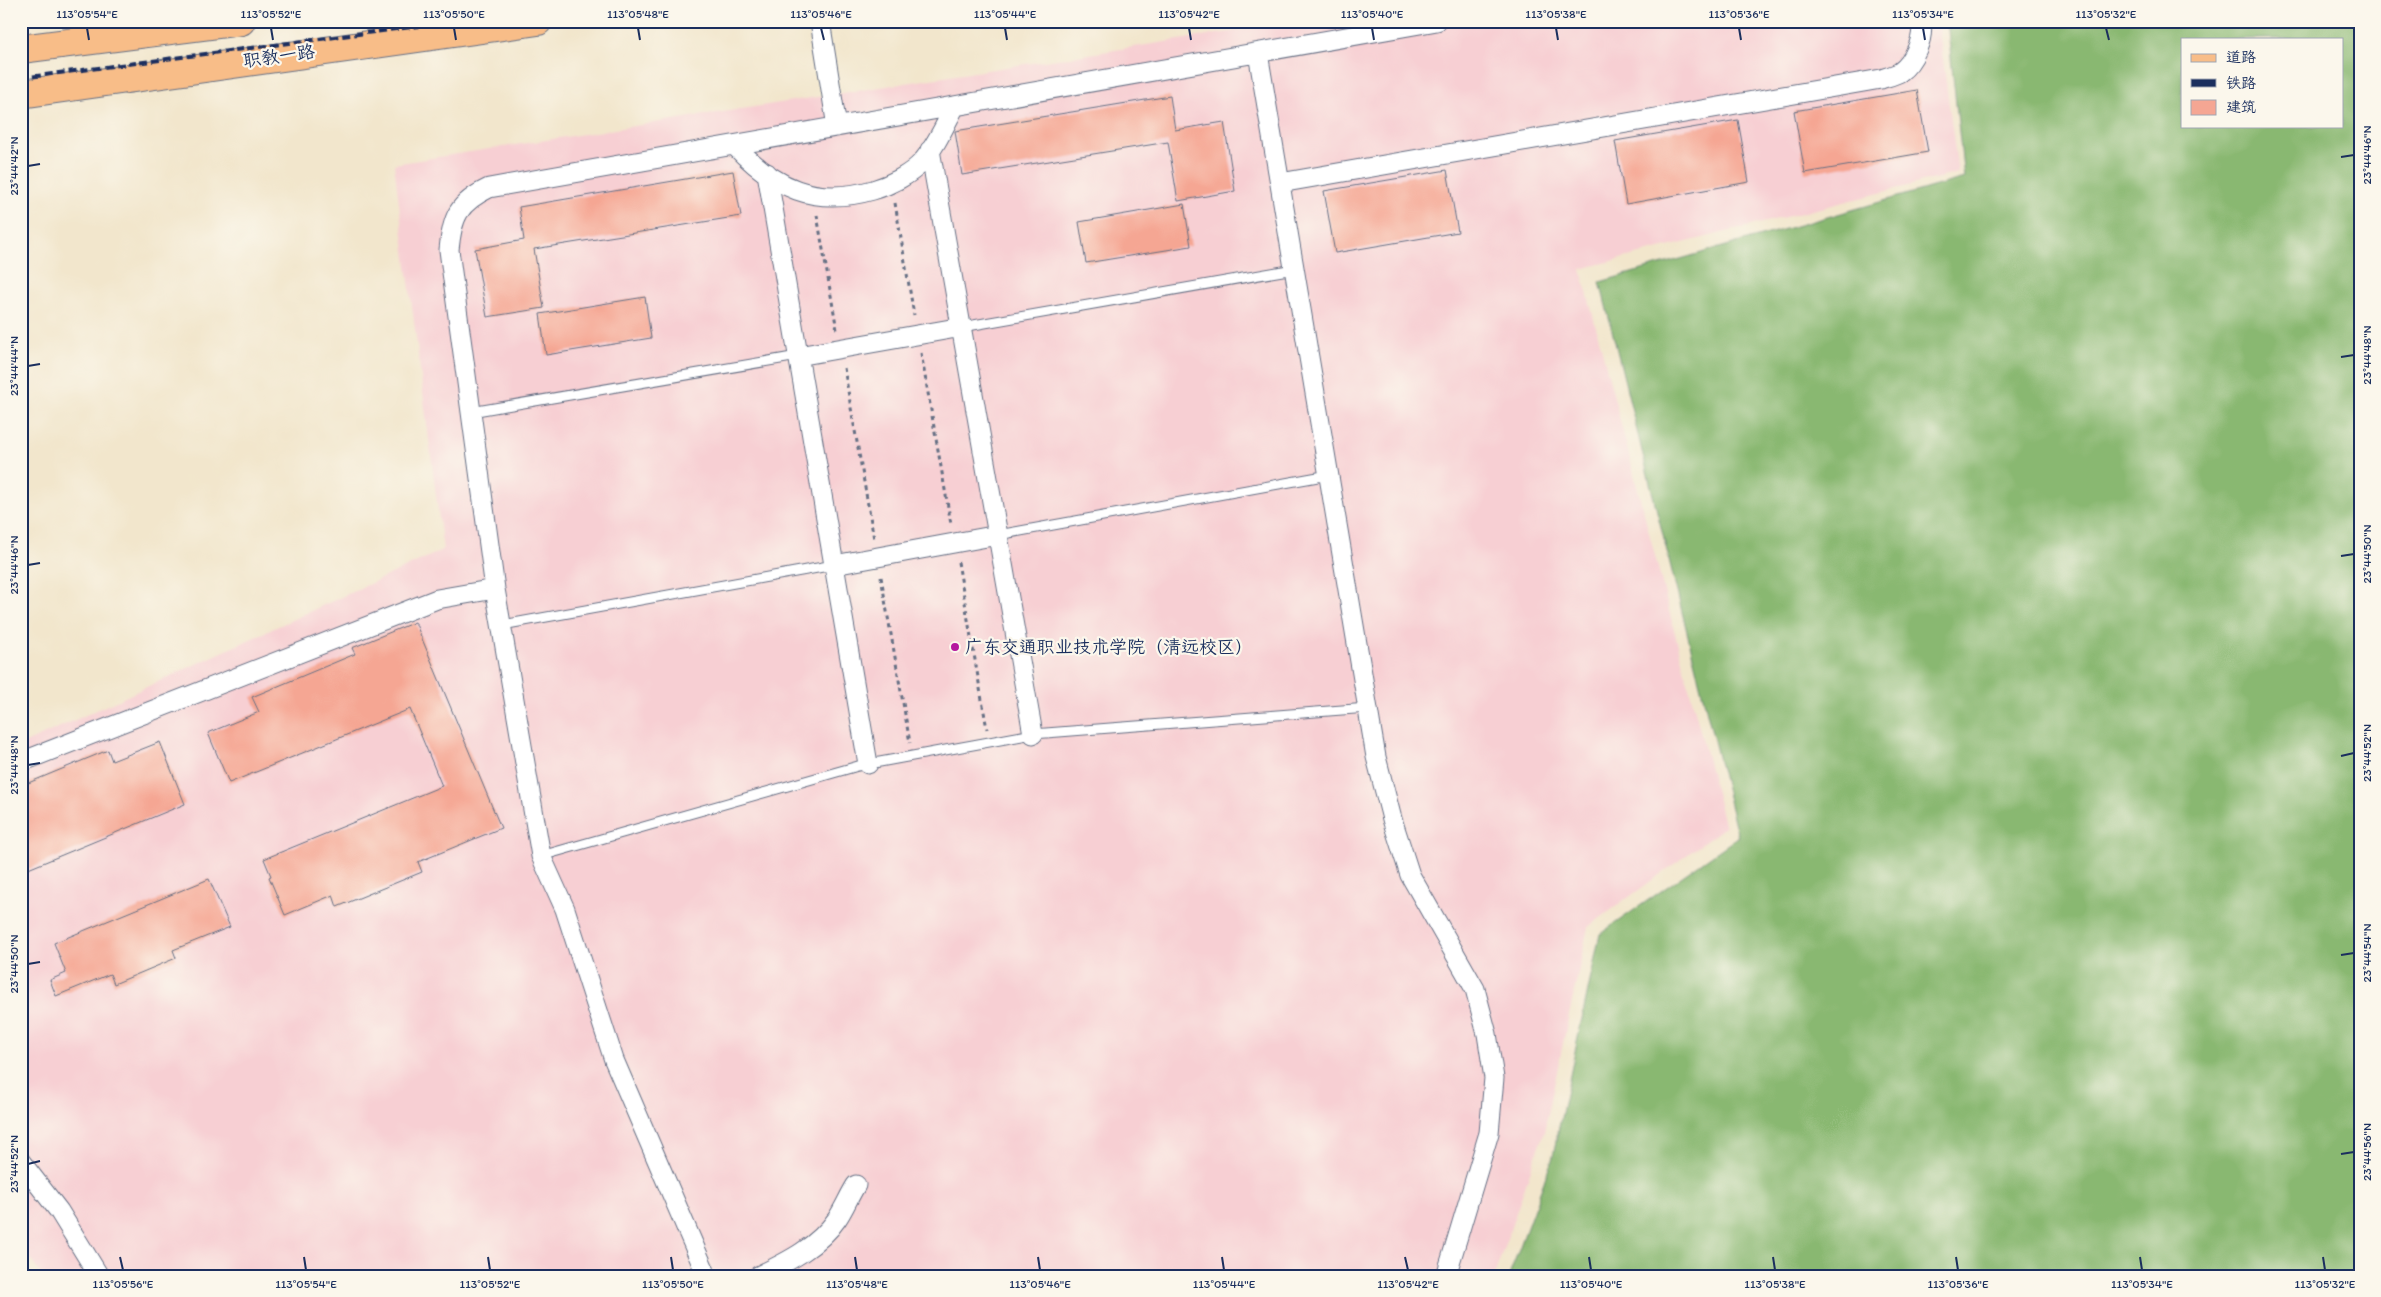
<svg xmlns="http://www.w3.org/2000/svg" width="2381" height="1297" font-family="Itim,'LXGW WenKai TC',sans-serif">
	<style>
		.built { fill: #f7cfd3 }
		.forest { fill: #89b871; stroke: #527468; fill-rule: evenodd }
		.building { fill: #f5a693 }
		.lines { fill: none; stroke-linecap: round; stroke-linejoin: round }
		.lane-casing { stroke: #666f84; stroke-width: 11 }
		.street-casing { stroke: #666f84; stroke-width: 21 }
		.primary-casing { stroke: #666f84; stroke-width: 30 }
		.path { stroke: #666f84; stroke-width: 3; stroke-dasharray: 4 4; stroke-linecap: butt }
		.lane { stroke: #fff; stroke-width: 9 }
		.street { stroke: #fff; stroke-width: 19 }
		.primary { stroke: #f8bd88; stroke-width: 28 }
		.rail { stroke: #1b2f5e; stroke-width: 4; stroke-dasharray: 8 4; stroke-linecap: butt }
		.ticks { fill: none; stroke: #1b2f5e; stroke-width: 2 }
		.poi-dot { fill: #b5179e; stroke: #fbf7ec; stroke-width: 2 }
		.labels { text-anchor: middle; stroke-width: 4.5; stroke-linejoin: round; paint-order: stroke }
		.street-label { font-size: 18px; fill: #1b2f5e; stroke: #fbf7ec }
		.poi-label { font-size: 18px; fill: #1b2f5e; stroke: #fbf7ec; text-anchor: start }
		.neatline { fill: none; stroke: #1b2f5e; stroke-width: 2 }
		.ticks-label { font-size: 12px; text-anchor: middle; fill: #1b2f5e }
	</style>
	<rect width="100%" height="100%" fill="#fbf7ec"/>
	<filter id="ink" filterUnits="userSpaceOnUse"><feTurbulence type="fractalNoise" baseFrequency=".02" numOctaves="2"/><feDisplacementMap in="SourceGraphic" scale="10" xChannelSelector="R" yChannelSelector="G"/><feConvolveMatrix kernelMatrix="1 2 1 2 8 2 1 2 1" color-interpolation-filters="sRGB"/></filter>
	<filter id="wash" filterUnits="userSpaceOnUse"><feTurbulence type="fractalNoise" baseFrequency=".0096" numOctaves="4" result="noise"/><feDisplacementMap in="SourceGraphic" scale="20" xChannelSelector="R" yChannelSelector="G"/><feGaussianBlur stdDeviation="1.12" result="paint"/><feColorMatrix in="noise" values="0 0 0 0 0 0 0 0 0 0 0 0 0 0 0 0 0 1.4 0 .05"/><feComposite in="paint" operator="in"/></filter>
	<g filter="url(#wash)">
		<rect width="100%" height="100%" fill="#f2e6cc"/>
		<path class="built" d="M1298,21H1938L1958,173L1581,269L1725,827L1588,927L1544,1132L1494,1276H42L21,1246V745L443,550L394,164Z"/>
		<path class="forest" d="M1947,21H2360V1276H1509L1552,1160L1600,934L1738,837L1600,282L1964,178ZM2182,39H2342V126H2182Z"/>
		<g id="blocks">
			<path class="building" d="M1917,90L1928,152L1805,173L1794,111Z
				M1170,96L1175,130L1224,122L1235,191L1178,201L1168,142L962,175L955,131Z
				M1738,120L1749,182L1626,204L1615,141Z
				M1447,170L1458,232L1335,253L1324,191Z
				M733,171L741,216L534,249L544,308L487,317L475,249L524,240L519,207Z
				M1184,204L1191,246L1086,263L1079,222Z
				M645,297L651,338L546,355L540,314Z
				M415,622L501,828L418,862L422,872L337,907L333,895L285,915L269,877L271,876L264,859L442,786L410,709L229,783L208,733L259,712L252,697L355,654L352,648Z
				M160,742L185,804L21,872V786L108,750L112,761Z
				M209,879L230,927L173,950L176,958L114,984L110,974L56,996L50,980L66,973L54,943Z"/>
		</g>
	</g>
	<g filter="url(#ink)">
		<use href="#blocks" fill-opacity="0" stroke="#666f84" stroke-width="1"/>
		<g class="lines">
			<g class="lane-casing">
				<path id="lane" d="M962,327L1294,269
					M471,412L798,356
					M998,535L1329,475
					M502,625L834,565
					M541,856L858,766L1033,734L1368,708"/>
			</g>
			<g class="street-casing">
				<path id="street" d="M820,21L837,127
					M1258,53L1376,757L1392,819L1410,875L1475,989L1487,1034L1494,1078L1489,1133L1446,1276
					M734,145C775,188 814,207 873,190C890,185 910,175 922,162C936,146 945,125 955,106
					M930,150L1033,734
					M767,173L868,764
					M1280,183L1881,79C1887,77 1895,75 1900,72C1913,63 1926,36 1920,21
					M798,356L962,327
					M834,565L998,535
					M21,762L437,599L495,589
					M21,1162L59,1211L99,1276
					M707,1276L614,1060L565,909L541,856L495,589L449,250C452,217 458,203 489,188L1437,21
					M758,1276C787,1262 818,1247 837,1219C844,1209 849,1196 856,1185"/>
			</g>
			<g class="primary-casing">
				<path id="primary" d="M21,49L241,21
					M21,94L538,21"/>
			</g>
			<path class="path" d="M895,203L914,315
				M817,215L837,330
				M921,353L951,524
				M844,368L874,539
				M958,562L987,729
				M881,577L910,743"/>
			<use href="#lane" class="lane"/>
			<use href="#street" class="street"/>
			<use href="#primary" class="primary"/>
			<path class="rail" d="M21,78L458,21"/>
		</g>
	</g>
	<path class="ticks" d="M87,28L89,40M271,28L273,40M454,28L456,40M638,28L640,40M821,28L824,40M1005,28L1007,40M1189,28L1191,40M1372,28L1374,40M1556,28L1558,40M1739,28L1741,40M1923,28L1925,40M2106,28L2109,40M2341,157L2354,155M28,166L40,164M2341,357L2354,355M28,366L40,364M2341,556L2354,554M28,565L40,563M2341,756L2354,753M28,765L40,763M2341,955L2354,953M28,964L40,962M2341,1154L2354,1152M28,1164L40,1161M120,1257L123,1270M304,1257L306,1270M488,1257L490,1270M671,1257L673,1270M855,1257L857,1270M1038,1257L1040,1270M1222,1257L1224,1270M1405,1257L1408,1270M1589,1257L1591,1270M1773,1257L1775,1270M1956,1257L1958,1270M2140,1257L2142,1270M2323,1257L2325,1270"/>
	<circle class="poi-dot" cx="955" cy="647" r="5"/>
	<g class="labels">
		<g class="street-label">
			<text transform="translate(279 56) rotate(-8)" y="6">职教一路</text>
		</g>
		<g class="poi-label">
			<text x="965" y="653">广东交通职业技术学院（清远校区）</text>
		</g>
	</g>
	<rect width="2381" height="1297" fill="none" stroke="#fbf7ec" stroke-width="55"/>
	<rect x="2181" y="38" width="162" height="90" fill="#fbf7ec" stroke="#a1a7b3"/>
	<rect x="2191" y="54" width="25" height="8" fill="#f8bd88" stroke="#a1a7b3"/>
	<text x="2226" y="62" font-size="15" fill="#1b2f5e">道路</text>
	<rect x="2191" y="79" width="25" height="8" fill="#1b2f5e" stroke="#a1a7b3"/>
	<text x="2226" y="88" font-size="15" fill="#1b2f5e">铁路</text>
	<rect x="2191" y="100" width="25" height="15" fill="#f5a693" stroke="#a1a7b3"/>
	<text x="2226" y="112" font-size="15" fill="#1b2f5e">建筑</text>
	<rect x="28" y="28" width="2326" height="1242" class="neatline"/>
	<g class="ticks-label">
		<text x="87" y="18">113°05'54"E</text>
		<text x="271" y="18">113°05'52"E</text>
		<text x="454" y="18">113°05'50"E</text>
		<text x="638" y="18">113°05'48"E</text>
		<text x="821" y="18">113°05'46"E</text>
		<text x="1005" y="18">113°05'44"E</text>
		<text x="1189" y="18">113°05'42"E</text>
		<text x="1372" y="18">113°05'40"E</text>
		<text x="1556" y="18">113°05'38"E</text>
		<text x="1739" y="18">113°05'36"E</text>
		<text x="1923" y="18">113°05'34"E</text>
		<text x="2106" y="18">113°05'32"E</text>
		<text transform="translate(2367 155) rotate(-90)" y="4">23°44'46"N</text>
		<text transform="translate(14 166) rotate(-90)" y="4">23°44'42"N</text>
		<text transform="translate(2367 355) rotate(-90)" y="4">23°44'48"N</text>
		<text transform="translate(14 366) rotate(-90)" y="4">23°44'44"N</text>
		<text transform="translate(2367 554) rotate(-90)" y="4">23°44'50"N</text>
		<text transform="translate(14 565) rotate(-90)" y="4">23°44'46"N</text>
		<text transform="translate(2367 753) rotate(-90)" y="4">23°44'52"N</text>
		<text transform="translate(14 765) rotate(-90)" y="4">23°44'48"N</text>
		<text transform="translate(2367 953) rotate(-90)" y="4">23°44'54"N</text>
		<text transform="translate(14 964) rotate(-90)" y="4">23°44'50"N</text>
		<text transform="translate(2367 1152) rotate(-90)" y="4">23°44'56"N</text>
		<text transform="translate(14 1164) rotate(-90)" y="4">23°44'52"N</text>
		<text x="123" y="1288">113°05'56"E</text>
		<text x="306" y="1288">113°05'54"E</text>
		<text x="490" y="1288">113°05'52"E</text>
		<text x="673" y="1288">113°05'50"E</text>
		<text x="857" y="1288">113°05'48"E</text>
		<text x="1040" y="1288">113°05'46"E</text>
		<text x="1224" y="1288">113°05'44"E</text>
		<text x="1408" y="1288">113°05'42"E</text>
		<text x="1591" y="1288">113°05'40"E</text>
		<text x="1775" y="1288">113°05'38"E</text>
		<text x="1958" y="1288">113°05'36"E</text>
		<text x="2142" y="1288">113°05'34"E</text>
		<text x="2325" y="1288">113°05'32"E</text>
	</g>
</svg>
